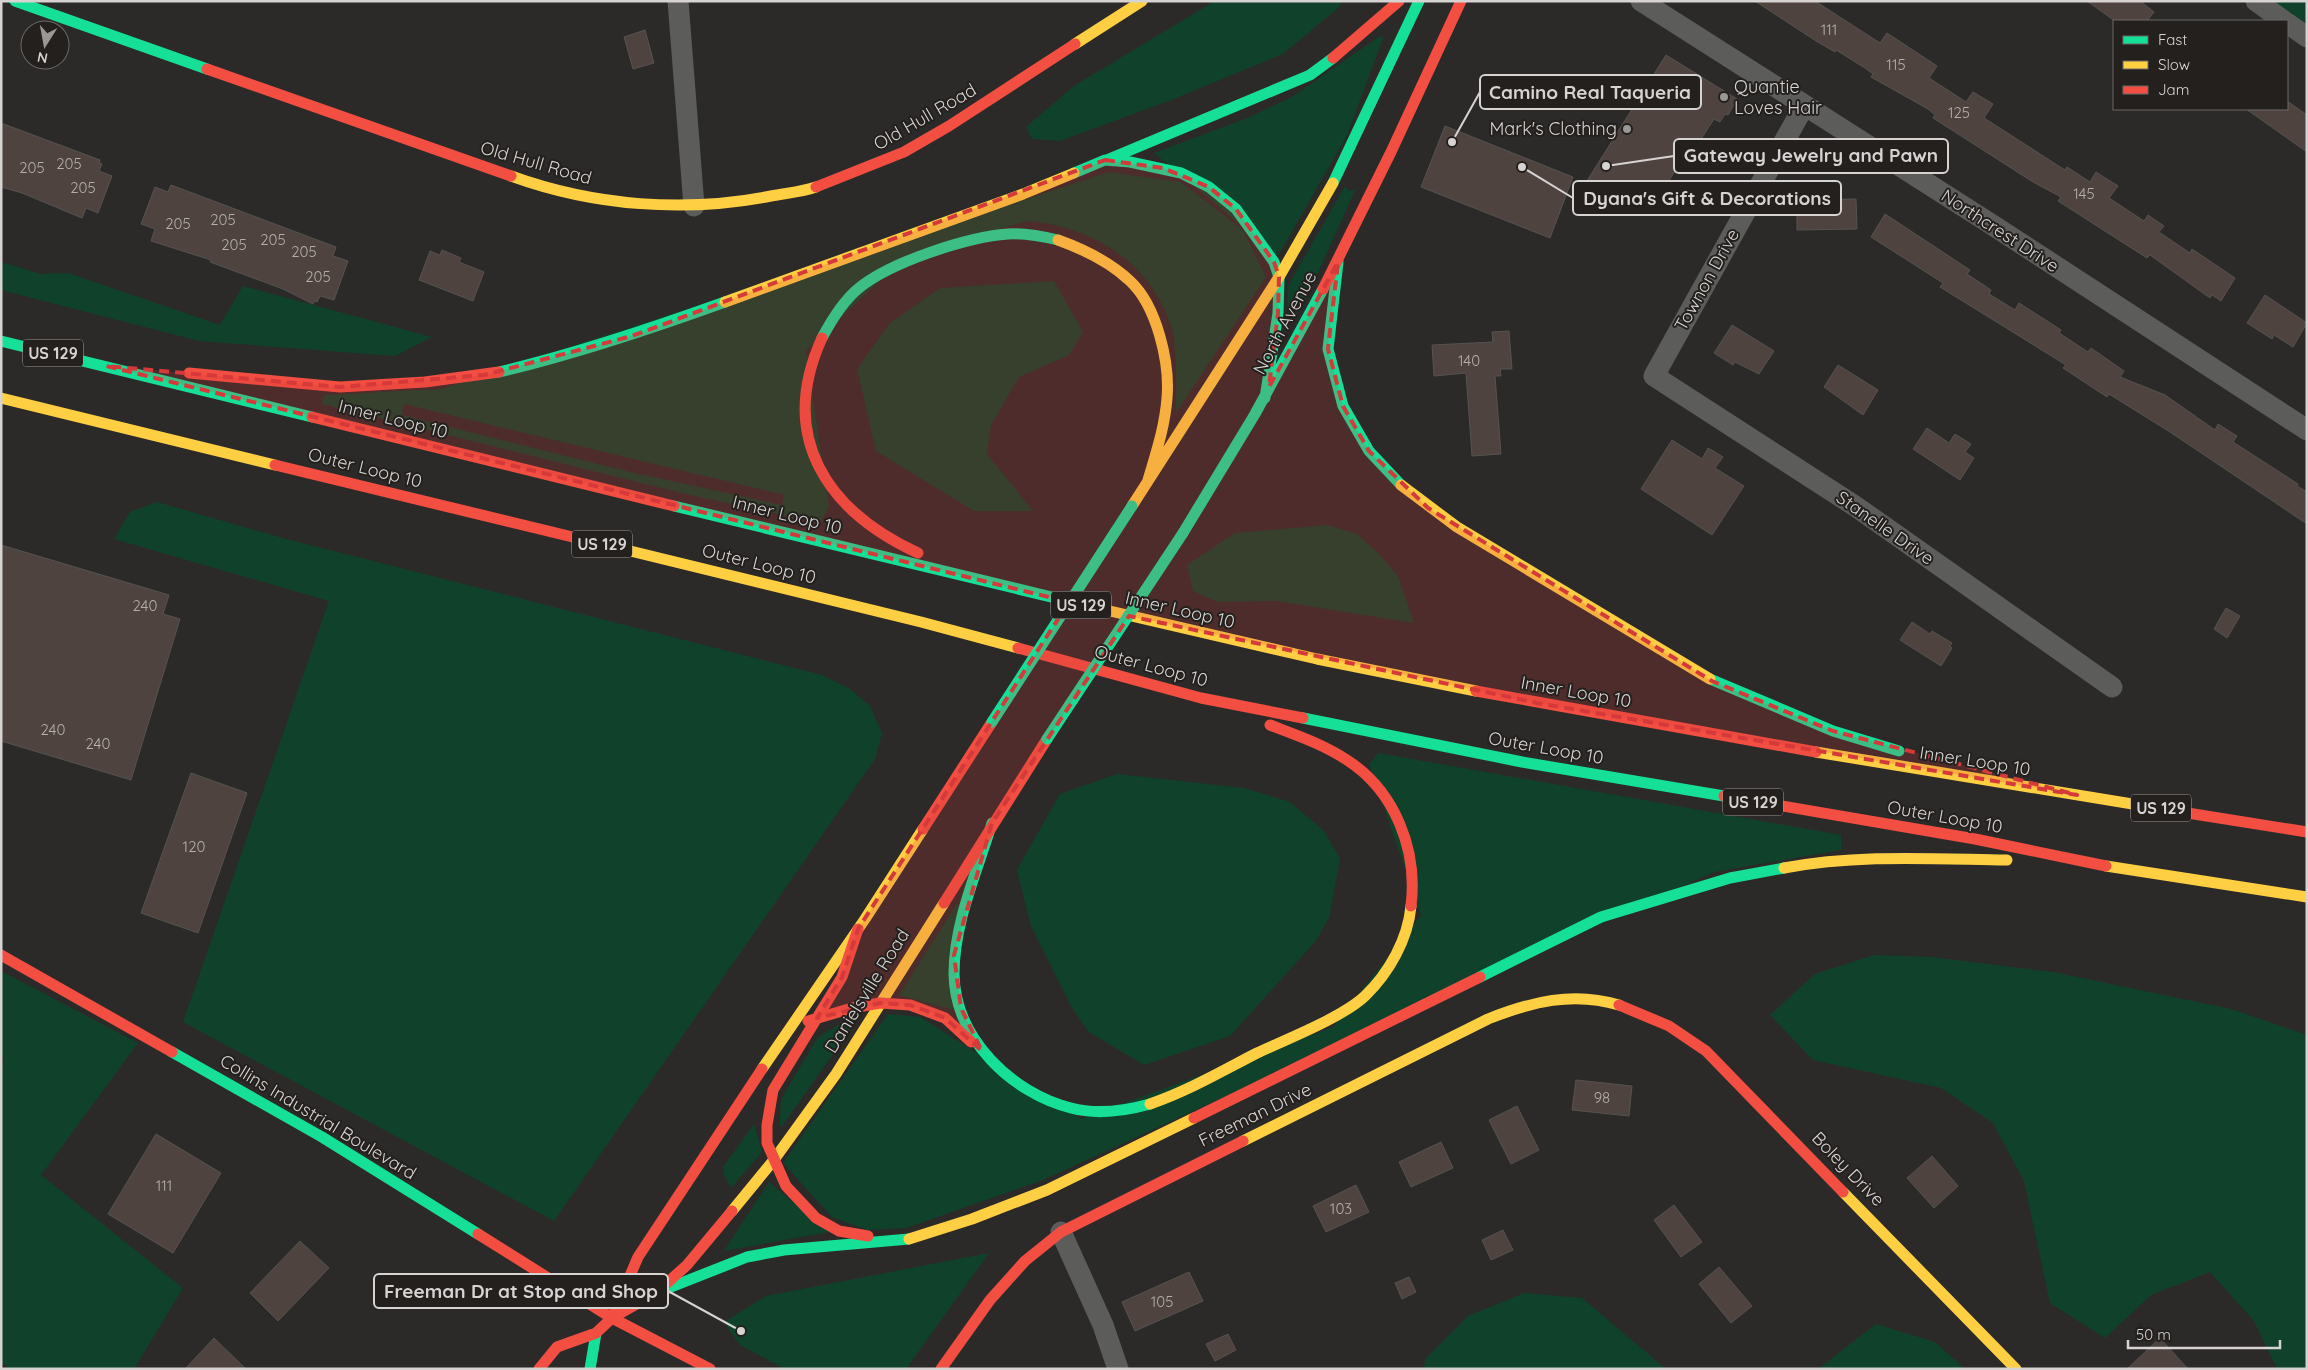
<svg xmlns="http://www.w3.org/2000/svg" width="2308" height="1370" font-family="Quicksand,sans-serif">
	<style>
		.green { fill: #10422b; fill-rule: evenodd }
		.building { fill: #4e433e; stroke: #555352 }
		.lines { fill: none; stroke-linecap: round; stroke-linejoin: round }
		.street { stroke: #5c5c5b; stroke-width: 21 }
		.fast { stroke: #16e098; stroke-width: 11 }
		.slow { stroke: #ffcf43; stroke-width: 11 }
		.jam { stroke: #f24e42; stroke-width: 11 }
		.fast-bridge { stroke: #16e098; stroke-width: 11 }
		.marked { fill: #d63939; fill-opacity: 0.2; stroke: #d63939; stroke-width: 4; stroke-dasharray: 10 6; stroke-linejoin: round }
		.poi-dot { fill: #9a9897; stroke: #23201e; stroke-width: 2 }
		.labels { text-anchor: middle; stroke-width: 4; stroke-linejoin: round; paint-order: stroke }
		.number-label { font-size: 15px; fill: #b4afad }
		.shield { fill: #23201e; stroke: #a09d9c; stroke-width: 1 }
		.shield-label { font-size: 16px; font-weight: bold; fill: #d6d3d2 }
		.poi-label { font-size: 18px; fill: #d6d3d2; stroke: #23201e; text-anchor: start }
		.street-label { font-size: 18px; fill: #d6d3d2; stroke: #23201e }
		.leader { fill: none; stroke: #d6d3d2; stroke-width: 2 }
		.callout-dot { fill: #d6d3d2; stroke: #23201e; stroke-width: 2 }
		.callout { fill: #23201e; stroke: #d6d3d2; stroke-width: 2 }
		.callout-label { font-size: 19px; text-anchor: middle; font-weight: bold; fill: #d6d3d2 }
	</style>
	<rect width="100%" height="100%" fill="#2c2a29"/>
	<path class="green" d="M1215,1H1342L1338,8L1283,54L1171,100L1060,141L1032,139L1026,127L1074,86Z
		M2271,1H2307V28Z
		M1380,36L1383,37L1381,44L1347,135L1278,256L1154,153L1247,118L1292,97Z
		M1109,172L1181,182L1243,230L1266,277L1176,413C1176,389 1177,364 1174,340C1173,330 1169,320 1165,311C1141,256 1086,226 1028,221L908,254L806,351L829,507L820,523L690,495L322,404L324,395L440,389ZM404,404L784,495L782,505L635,473L402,415Z
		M1345,186L1349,191L1355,190L1307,297L1288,325V286Z
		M1,262L41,274L68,273L220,325L243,286L432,337L395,356L199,341L1,290Z
		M1054,281L1083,332L1069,355L1019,377L991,425L987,454L1033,511H974L876,451L857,369L890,323L940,288Z
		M157,502L286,539L822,675L850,689L870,706L882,733L875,759L554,1221L183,1022L329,601L114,539L130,512Z
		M1328,525L1357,534L1379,554L1398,576L1414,623L1276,601L1217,602L1193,591L1187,565L1235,533Z
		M1378,753L1841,835V850L1714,872L1043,1180L906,1228L868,1230L832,1217L783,1163L888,1014L920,1017L1081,1119L1333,1027L1421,915L1369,764Z
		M1117,774L1244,788L1290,802L1324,831L1340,859L1329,918L1315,942L1230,1036L1144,1065L1089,1032L1072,1008L1031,926L1017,870L1060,794Z
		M958,902L953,1010L899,995Z
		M1874,955L1932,957L2053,972L2231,1009L2307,1035V1369H2277L2254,1321L2210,1272L2151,1295L2105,1338L2050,1303L2024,1181L1993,1123L1941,1088L1813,1060L1770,1015L1815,974Z
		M1,971L138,1043L41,1175L183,1288L134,1369H10L1,1362V1068L4,1062L1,1051Z
		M852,1022V1027L783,1125L780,1126L781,1099L818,1037L838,1025Z
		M754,1124L762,1152L731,1188L724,1175L723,1167Z
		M769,1182L829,1232L724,1251Z
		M989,1253L906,1369H785L740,1345L724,1322L766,1296Z
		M1524,1293L1582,1298L1666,1369H1424L1425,1359L1468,1316Z
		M1876,1324L1935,1342L1965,1369H1818Z"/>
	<path class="building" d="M1755,1H1815L1880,43L1887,33L1937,66L1929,78L1966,102L1973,92L1993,104L1984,118L2065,170L2067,167L2090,182L2096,172L2118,186L2109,198L2144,221L2148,215L2164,226L2159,232L2190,253L2192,249L2235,278L2221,301L2212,295L2210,298L2150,255L2147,258L2058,201L2061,197L2033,182L1933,118L1935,115L1928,109L1871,77L1873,74L1865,68L1836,50L1835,52L1816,41Z
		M2087,1H2140L2154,12L2147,21H2115Z
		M645,30L654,63L633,69L624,37Z
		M1666,55L1737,99L1728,115L1725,114L1720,122L1714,119L1694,150L1690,147L1658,198L1646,190L1631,213L1585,184Z
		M2287,101L2307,115V152L2246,109H2287Z
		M1,123L100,160L99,163L102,164L99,171L112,176L98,213L86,208L82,218L22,193L1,187Z
		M1445,126L1573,177L1550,238L1421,187Z
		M171,185L336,247L333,256L348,261L334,300L320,296L317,302L314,301L313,304L283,289L210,262L211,260L151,241L155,229L141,224L155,187L168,192Z
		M1856,199L1857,229L1797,230V200Z
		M1885,214L1970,270L1967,274L1991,290L1989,294L2015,310L2019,303L2061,330L2059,333L2088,352L2091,348L2124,371L2120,377L2165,395L2215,430L2218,424L2237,436L2233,442L2298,484L2297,486L2307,492V524L2170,432L2109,394L2107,397L2063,368L2066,365L1940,287L1943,283L1871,237Z
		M442,250L461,258L459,262L484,272L473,301L419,280L430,251L440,255Z
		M2265,295L2307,323L2293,347L2274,335L2272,339L2247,323Z
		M1732,325L1774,351L1759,374L1735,362L1733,365L1714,353Z
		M1509,331L1512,369H1500L1501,376H1495L1501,454L1472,456L1466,373L1434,376L1432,345L1493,342L1492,332Z
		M1838,365L1878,390L1863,415L1824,387Z
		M1927,428L1949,443L1955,434L1971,444L1965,452L1974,458L1960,480L1913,449Z
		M1672,440L1702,459L1708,448L1715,452L1723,457L1715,468L1744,486L1712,535L1641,489Z
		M1,545L169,595L163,614L180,619L131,780L1,741Z
		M2226,608L2240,616L2227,638L2214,629Z
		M1912,622L1930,634L1932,631L1952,643L1950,646L1952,648L1941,666L1900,640Z
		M191,773L247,793L198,933L141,913Z
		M1576,1080L1632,1086L1629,1116L1572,1110Z
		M1517,1106L1539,1150L1511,1164L1489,1120Z
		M156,1134L221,1173L173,1253L108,1214Z
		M1441,1142L1453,1168L1411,1187L1399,1162Z
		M1932,1156L1958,1186L1934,1208L1907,1178Z
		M1356,1185L1369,1212L1326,1232L1313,1206Z
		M1674,1205L1702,1242L1681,1257L1654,1220Z
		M1503,1230L1513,1250L1491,1260L1482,1240Z
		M300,1241L329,1268L278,1321L250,1293Z
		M1719,1267L1752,1306L1731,1323L1699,1284Z
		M1189,1272L1203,1301L1135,1331L1122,1302Z
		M1409,1277L1416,1292L1402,1299L1395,1283Z
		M1228,1334L1236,1350L1215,1361L1206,1344Z
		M214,1338L246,1369H185Z
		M2160,1338L2188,1369H2127Z"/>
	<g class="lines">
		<path class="street" d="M678,1L694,206
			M1641,1L1991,224L2307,430
			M2256,1L2284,21
			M2287,23L2307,37
			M1804,106L1654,376L1855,506L2112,687
			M1061,1232L1103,1325L1118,1369"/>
		<path class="fast" d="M15,1L207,69
			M1109,159L1310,75L1333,58
			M1074,173L1105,160L1130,162L1181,173L1209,187L1236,209L1274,262L1279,277L1278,313L1265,398
			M1333,183L1419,1
			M1338,262L1328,349L1343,406L1369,451L1401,485
			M822,338C831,321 844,300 859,288C891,262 967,237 1008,234C1025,233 1041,236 1058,240
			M1,341L312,417
			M499,372C576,354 650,329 725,302
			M674,506L1097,608
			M1183,533L1255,414L1323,289
			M1710,679L1833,731L1899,751
			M1303,718L1522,762L1724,796
			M992,823C977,872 954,922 954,974C955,1039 1012,1093 1071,1108C1097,1115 1125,1111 1150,1104
			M1480,977L1601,917L1730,878L1784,868
			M172,1052L322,1137L478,1234
			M656,1293L747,1257L784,1250L909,1239
			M590,1369L596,1333"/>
		<path class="slow" d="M1075,44L1142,1
			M511,176C594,206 685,213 771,196C786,193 802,192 816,187
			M1058,240C1083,249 1110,262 1130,281C1157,306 1170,363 1167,398C1165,426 1156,453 1148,480
			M725,302L1023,194L1074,173
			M1,398L275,465
			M1401,485L1457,527L1710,679
			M1132,506L1279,277L1333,183
			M614,547L921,622L1018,648
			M1097,608L1317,659L1476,691
			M1816,752L2175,811
			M2106,866L2307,897
			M1784,868C1858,854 1933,859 2007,860
			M762,1069L865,919L923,829
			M1150,1104C1188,1091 1222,1071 1257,1053C1287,1039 1343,1017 1365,996C1389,973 1408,939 1411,906
			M1243,1141L1488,1019C1531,1002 1573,991 1619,1005
			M1843,1192L2016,1369
			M732,1211L773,1161L836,1074L944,903
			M909,1239L972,1219L1047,1190L1194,1118"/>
		<path class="jam" d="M1333,58L1399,1
			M207,69L511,176
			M816,187L904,152L949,126L1075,44
			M1323,289L1391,152L1461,1
			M822,338C777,437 827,511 918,553
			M189,373L340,387L425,382L499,372
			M312,417L674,506
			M275,465L614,547
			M1018,648L1201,698L1303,718
			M1476,691L1816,752
			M1270,725C1296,735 1323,744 1347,760C1395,791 1418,850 1411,906
			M1724,796L1975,839L2106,866
			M2175,811L2307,832
			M923,829L992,722
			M944,903L1047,739
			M858,929L842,977L773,1090L767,1125V1143L786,1186L816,1218L839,1231L868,1236
			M1,955L172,1052
			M1619,1005L1669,1026L1706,1051L1843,1192
			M808,1021L852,1008L880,1003L910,1005L945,1018L971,1042
			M1194,1118L1480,977
			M478,1234L612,1318L710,1369
			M612,1318L638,1257L762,1069
			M539,1369L557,1347L596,1333L612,1318L656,1293L687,1265L732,1211
			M941,1369L990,1300L1025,1261L1061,1232L1243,1141"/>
		<path class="fast-bridge" d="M992,722L1132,506
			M1047,739L1183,533"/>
	</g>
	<path class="marked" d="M1105,160L1163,168L1209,187L1236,209L1274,262L1279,277L1278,313L1269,387L1338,262L1328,349L1343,406L1369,451L1428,508L1712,681L1833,731L2077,795L1537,703L1129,616L992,823L954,955L961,1008L982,1051L945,1018L910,1005L880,1003L817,1018L842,977L858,929L1069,602L106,366L340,387L484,375L632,336Z"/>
	<g class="poi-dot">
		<circle cx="1724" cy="97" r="5"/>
		<circle cx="1627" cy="129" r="5"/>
	</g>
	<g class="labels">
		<g class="number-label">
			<text x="1829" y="35">111</text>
			<text x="1896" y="70">115</text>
			<text x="1959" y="118">125</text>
			<text x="69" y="169">205</text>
			<text x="32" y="173">205</text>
			<text x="83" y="193">205</text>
			<text x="2084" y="199">145</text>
			<text x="223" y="225">205</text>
			<text x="178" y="229">205</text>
			<text x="273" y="245">205</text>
			<text x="234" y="250">205</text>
			<text x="304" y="257">205</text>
			<text x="318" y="282">205</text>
			<text x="1469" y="366">140</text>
			<text x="145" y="611">240</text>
			<text x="53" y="735">240</text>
			<text x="98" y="749">240</text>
			<text x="194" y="852">120</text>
			<text x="1602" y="1103">98</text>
			<text x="164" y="1191">111</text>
			<text x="1341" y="1214">103</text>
			<text x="1162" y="1307">105</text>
		</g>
		<g class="shield">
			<rect x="23" y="339.5" width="60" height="27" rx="4"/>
			<rect x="572" y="530.5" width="60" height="27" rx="4"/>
			<rect x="1051" y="591.5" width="60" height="27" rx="4"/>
			<rect x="1723" y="788.5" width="60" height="27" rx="4"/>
			<rect x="2131" y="794.5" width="60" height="27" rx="4"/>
		</g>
		<g class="shield-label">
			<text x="53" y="359">US 129</text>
			<text x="602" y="550">US 129</text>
			<text x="1081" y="611">US 129</text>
			<text x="1753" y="808">US 129</text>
			<text x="2161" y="814">US 129</text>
		</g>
		<g class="poi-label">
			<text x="1734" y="93">Quantie<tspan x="1734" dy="21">Loves Hair</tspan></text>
			<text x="1617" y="135" text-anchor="end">Mark's Clothing</text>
		</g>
		<g class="street-label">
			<text transform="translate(925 117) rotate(-30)" y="6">Old Hull Road</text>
			<text transform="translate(536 163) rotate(16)" y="6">Old Hull Road</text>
			<text transform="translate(2000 231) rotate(33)" y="6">Northcrest Drive</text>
			<text transform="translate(1707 280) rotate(-61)" y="6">Townon Drive</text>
			<text transform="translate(1285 323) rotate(-62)" y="6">North Avenue</text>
			<text transform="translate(393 419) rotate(14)" y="6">Inner Loop 10</text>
			<text transform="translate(365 468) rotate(14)" y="6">Outer Loop 10</text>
			<text transform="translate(787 515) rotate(14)" y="6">Inner Loop 10</text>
			<text transform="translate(1885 528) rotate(35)" y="6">Stanelle Drive</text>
			<text transform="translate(759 564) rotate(14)" y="6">Outer Loop 10</text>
			<text transform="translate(1180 610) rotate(13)" y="6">Inner Loop 10</text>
			<text transform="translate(1151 666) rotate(15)" y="6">Outer Loop 10</text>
			<text transform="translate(1576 692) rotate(10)" y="6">Inner Loop 10</text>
			<text transform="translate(1546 748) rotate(10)" y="6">Outer Loop 10</text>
			<text transform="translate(1975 761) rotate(9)" y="6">Inner Loop 10</text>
			<text transform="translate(1945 817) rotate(10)" y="6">Outer Loop 10</text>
			<text transform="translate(867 991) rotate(-58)" y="6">Danielsville Road</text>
			<text transform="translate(1255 1115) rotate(-26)" y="6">Freeman Drive</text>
			<text transform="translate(318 1117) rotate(31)" y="6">Collins Industrial Boulevard</text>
			<text transform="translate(1848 1169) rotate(46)" y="6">Boley Drive</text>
		</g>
	</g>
	<path class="leader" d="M1452 142L1480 92M1606 166L1674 156M1522 167L1573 198M741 1331L668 1291"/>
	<g class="callout-dot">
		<circle cx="1452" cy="142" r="5"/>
		<circle cx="1606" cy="166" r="5"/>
		<circle cx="1522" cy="167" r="5"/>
		<circle cx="741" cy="1331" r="5"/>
	</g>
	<g class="callout">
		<rect x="1480" y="75" width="221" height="34" rx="5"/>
		<rect x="1674" y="139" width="274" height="34" rx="5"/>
		<rect x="1573" y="181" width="268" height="34" rx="5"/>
		<rect x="374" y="1274" width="294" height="34" rx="5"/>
	</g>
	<g class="callout-label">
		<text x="1590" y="99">Camino Real Taqueria</text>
		<text x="1811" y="162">Gateway Jewelry and Pawn</text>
		<text x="1707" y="205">Dyana's Gift &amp; Decorations</text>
		<text x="521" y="1298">Freeman Dr at Stop and Shop</text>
	</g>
	<rect width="2308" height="1370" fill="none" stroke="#d6d3d2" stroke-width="5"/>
	<rect x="2113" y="20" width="175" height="90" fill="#23201e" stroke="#6b6866"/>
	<rect x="2123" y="36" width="25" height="8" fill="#16e098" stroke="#6b6866"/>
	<text x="2158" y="45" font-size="15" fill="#d6d3d2">Fast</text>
	<rect x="2123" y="61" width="25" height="8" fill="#ffcf43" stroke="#6b6866"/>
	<text x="2158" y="70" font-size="15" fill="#d6d3d2">Slow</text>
	<rect x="2123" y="86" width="25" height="8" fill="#f24e42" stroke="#6b6866"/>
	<text x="2158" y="95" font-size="15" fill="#d6d3d2">Jam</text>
	<g transform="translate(45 45) rotate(191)"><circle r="24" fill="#23201e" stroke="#6b6866"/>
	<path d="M0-4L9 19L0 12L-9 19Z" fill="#9a9897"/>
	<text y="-8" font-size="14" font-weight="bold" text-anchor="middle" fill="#d6d3d2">N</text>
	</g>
	<path d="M2128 1340v8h152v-8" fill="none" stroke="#d6d3d2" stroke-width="2.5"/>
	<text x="2136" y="1340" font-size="15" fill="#d6d3d2" stroke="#23201e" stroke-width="4" paint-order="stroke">50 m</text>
</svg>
